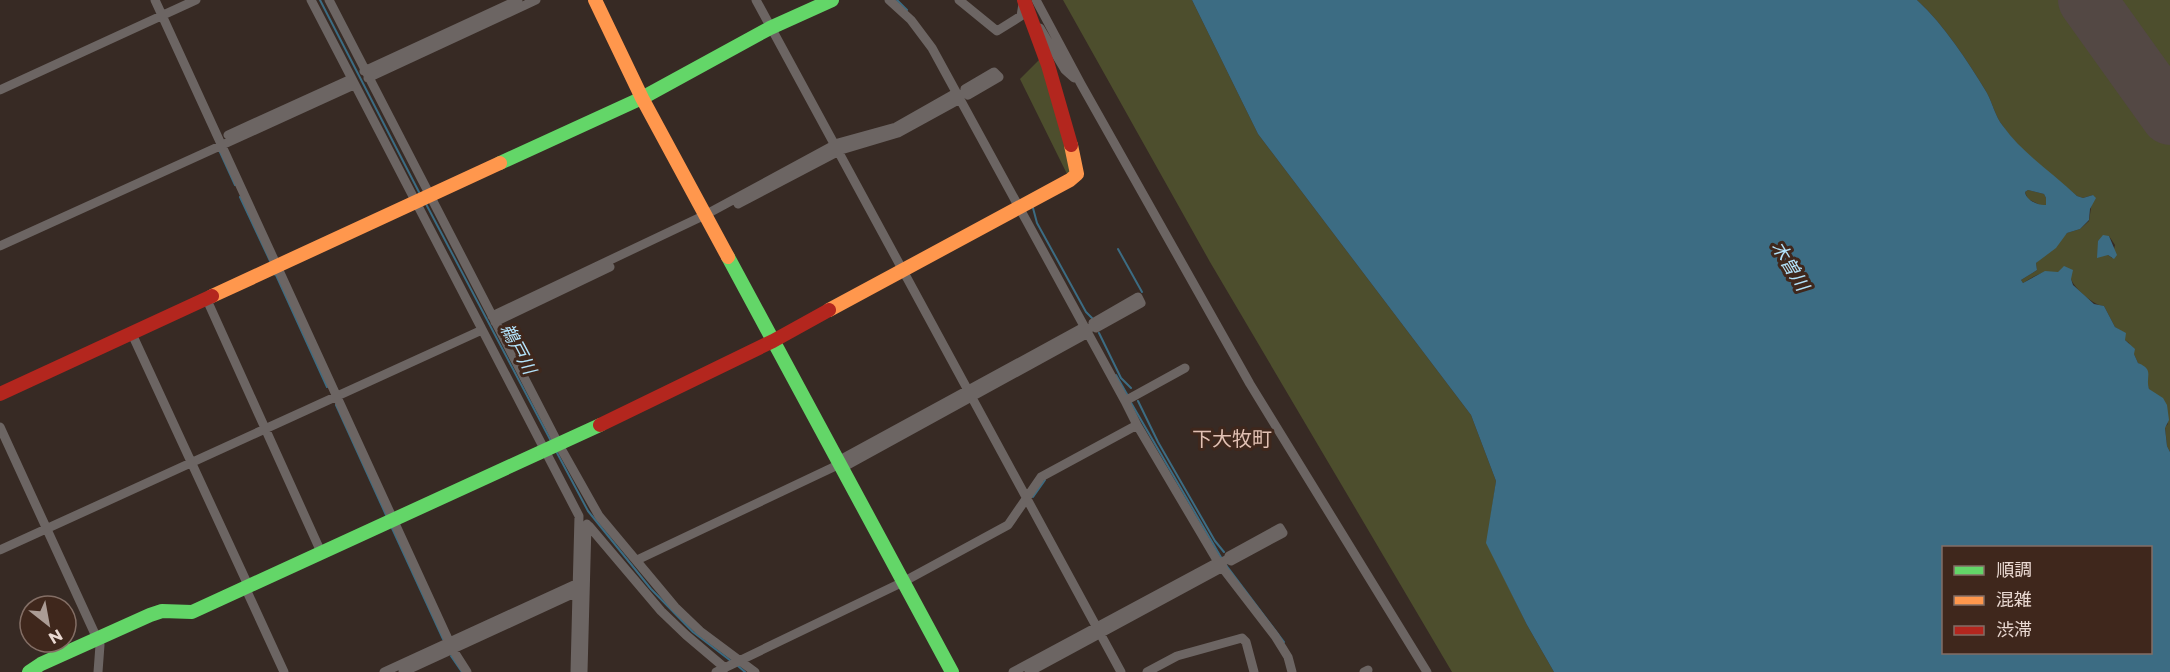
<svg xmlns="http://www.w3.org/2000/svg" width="2170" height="672" font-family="Montserrat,'Noto Sans JP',sans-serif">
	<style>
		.green { fill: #4d4e2d; fill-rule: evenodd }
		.water { fill: #3c6c83; fill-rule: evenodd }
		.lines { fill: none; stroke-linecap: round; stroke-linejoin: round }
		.stream { stroke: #3c6c83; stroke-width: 2 }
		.runway { stroke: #534844; stroke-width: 58 }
		.street { stroke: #6c6563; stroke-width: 9 }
		.fast { stroke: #63d668; stroke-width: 14 }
		.slow { stroke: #ff974d; stroke-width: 14 }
		.jam { stroke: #b3261e; stroke-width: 14 }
		.labels { text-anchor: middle; stroke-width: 6; stroke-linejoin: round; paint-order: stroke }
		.water-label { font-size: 18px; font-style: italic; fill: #b3e3fb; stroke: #3f271c }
		.quarter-label { font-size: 20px; fill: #e1c0b3; stroke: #3f271c }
	</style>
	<rect width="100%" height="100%" fill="#372a24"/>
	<path class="green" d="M1063,0H1192L1258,134L1471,415L1496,481L1487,543L1527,625L1554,672H1452L1210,262Z
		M1917,0H2170V452L2167,446L2165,427L2168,424C2162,412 2154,401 2149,389C2144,380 2153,371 2138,363L2129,343L2125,340L2121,331L2115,327L2104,306C2094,306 2074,288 2071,279C2051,268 2041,271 2023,283L2021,280L2037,270L2036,263L2067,233L2080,229L2089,221L2093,195L2083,198L2077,196C2052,174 2022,154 2003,126C1995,116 1993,104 1987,93C1967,60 1945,26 1917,0ZM2109,236L2115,245L2112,258L2108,255H2104L2098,247V241Z
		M1042,57L1075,164L1068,176L1020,79Z
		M2028,190L2044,194L2046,198V205H2040L2028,199L2025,192Z"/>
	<path class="water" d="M1192,0H1917C1945,26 1967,60 1987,93C1993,104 1995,116 2003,126C2023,154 2053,173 2077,196L2083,198L2093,195L2096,198L2090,209L2089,220L2080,229L2067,233L2056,248L2036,263L2037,270L2021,280L2023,283L2045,271L2058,272L2064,266L2073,270L2071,279L2073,285L2094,304L2104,306L2115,327L2126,333L2125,340L2135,349L2134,354L2138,363C2155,370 2145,376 2149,389L2163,398L2167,405L2169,420L2165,428L2167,446L2170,452V672H1554L1527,625L1486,543L1496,481L1471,415L1258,134ZM2028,190L2044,194L2046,198V205C2038,206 2026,200 2025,192ZM1944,548H2150V652H1944Z
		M2103,235L2109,236L2117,255L2114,259L2108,255L2097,258L2098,241Z"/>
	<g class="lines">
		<path class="stream" d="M320,0L420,194
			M897,0L907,10
			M220,152L235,185
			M240,197L271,263
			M426,204L552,443
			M1033,208L1037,223L1086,312L1094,320
			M1118,249L1142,292
			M274,274L276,275L327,387
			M1099,333L1121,378L1131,388
			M1116,375L1128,396
			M1130,401L1222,559
			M1138,401L1158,442L1215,541L1224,552
			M336,405L386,515
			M556,451L588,511L651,589L693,632L731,661
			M1033,497L1045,480
			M391,526L443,639
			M1226,565L1284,642
			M451,656L462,672
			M738,666L745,672"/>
		<path class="runway" d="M2087,0L2170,116"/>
		<path class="street" d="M155,0L453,650L467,672
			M311,0L579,516L577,592
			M329,0L559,445L599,516L675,607L700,631L755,672
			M756,0L1121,672
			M889,0L911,20L932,48L1125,401
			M959,0L997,31L1021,16L1023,4
			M1036,0L1081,84L1250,384L1427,672
			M1040,28L1065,70L1074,78
			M364,71L518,0
			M368,78L536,0
			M0,90L196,0
			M958,96L966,92L968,95L999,77L994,72L965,89L966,92
			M228,135L351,79
			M738,204L841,150L898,133L960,99
			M0,246L354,85
			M207,300L321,552
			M492,316L705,215L838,143L896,127L956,93
			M495,322L610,267
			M1086,330L1094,326L1096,328L1141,303L1138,297L1093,323L1094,326
			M132,334L248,585
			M1137,425L1218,562L1275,636L1288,657L1292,672
			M0,427L100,645L98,672
			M838,461L1084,327
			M842,468L1088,333
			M589,526L661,611L686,635L725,668
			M0,550L482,330
			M637,560L840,464
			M1220,563L1228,559L1231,561L1283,533L1280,528L1229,556L1228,559
			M245,587L284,672
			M384,672L578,583
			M403,672L577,592L575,672
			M583,672L587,524
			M716,672L903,582L1008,525L1041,477L1137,425L1125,401L1185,368
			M1013,672L1218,562
			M1029,672L1223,567
			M1147,672L1177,656L1242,638L1246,642L1254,672
			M1364,672L1368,670"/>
		<path class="fast" d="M500,163L642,98L770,28L832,0
			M728,257L952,672
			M29,672L41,664L150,615L162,611L192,612L600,425"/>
		<path class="slow" d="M595,0L642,98L728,257
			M212,296L500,163
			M829,310L1070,180L1077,174L1071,145"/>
		<path class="jam" d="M1024,0L1048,65L1071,145
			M0,394L212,296
			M600,425L773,341L829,310"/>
	</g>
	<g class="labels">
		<g class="water-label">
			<text transform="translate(1790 266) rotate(59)" y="6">木曽川</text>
			<text transform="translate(518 349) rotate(62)" y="6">鵜戸川</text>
		</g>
		<g class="quarter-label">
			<text x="1232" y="446">下大牧町</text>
		</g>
	</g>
	<rect x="1942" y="546" width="210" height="108" fill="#3f271c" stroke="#836e65" stroke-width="1.5"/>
	<rect x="1954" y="566" width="30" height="9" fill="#63d668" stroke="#836e65" stroke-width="1.5"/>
	<text x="1996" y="576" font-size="18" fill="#ead9d2">順調</text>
	<rect x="1954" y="596" width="30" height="9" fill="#ff974d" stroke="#836e65" stroke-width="1.5"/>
	<text x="1996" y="606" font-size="18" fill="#ead9d2">混雑</text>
	<rect x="1954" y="626" width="30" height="9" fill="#b3261e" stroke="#836e65" stroke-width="1.5"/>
	<text x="1996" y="636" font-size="18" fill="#ead9d2">渋滞</text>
	<g transform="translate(48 624) rotate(149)"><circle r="28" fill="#3f271c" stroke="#836e65" stroke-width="1.5"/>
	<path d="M0-4.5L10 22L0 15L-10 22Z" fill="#ab9c95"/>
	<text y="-9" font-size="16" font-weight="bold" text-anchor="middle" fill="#ead9d2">N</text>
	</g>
</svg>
